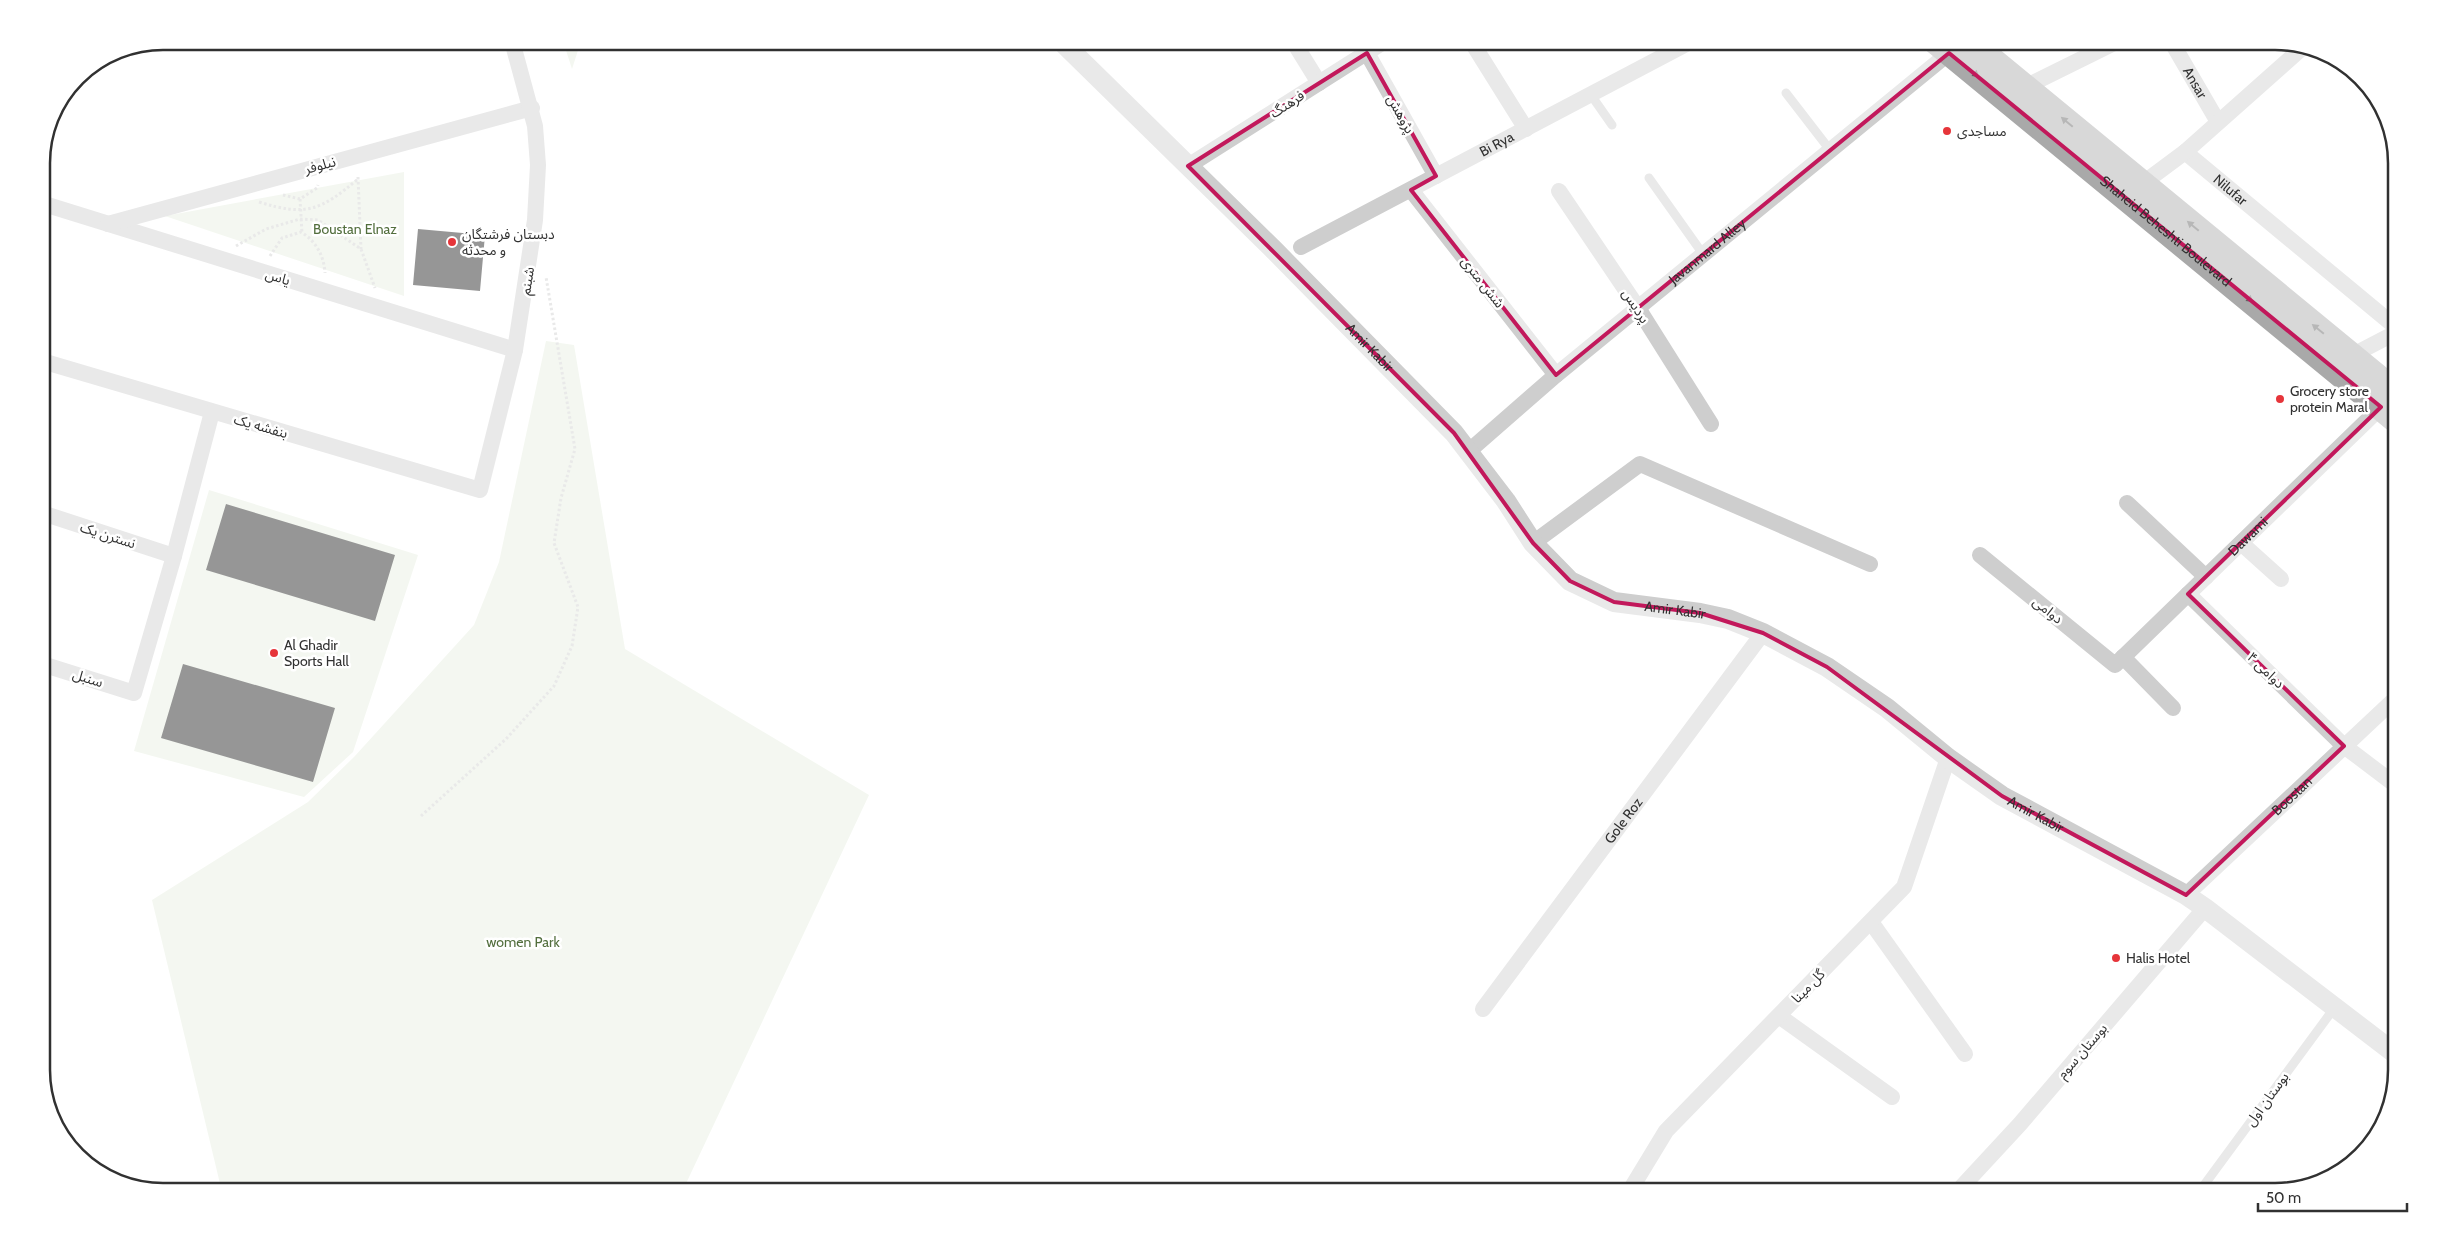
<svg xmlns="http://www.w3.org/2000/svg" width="2438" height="1233" font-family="Cabin,'Noto Sans Arabic',sans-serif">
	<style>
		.green { fill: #e6eedf }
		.building { fill: #181818 }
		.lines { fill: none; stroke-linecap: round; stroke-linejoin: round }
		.path { stroke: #cecece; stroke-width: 3; stroke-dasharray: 2.5 2.5; stroke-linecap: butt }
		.service { stroke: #cecece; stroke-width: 9 }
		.minor { stroke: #cecece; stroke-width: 16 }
		.tertiary { stroke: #cecece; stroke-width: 20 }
		.primary { stroke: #a9a9a9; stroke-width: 26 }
		.oneway { fill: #616161 }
		.marked { fill: none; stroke: #c2185b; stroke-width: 4; stroke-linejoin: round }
		.poi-dot { fill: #e6353a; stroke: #fff; stroke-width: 2 }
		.labels { text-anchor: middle; stroke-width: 5; stroke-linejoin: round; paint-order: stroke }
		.street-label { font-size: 14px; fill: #313131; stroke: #fff }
		.poi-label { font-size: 14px; fill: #313131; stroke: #fff; text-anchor: start }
		.park-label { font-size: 14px; fill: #526e3d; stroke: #fff }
		.rim { fill: none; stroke: #313131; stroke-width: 2.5 }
	</style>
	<rect width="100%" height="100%" fill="#fff"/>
	<path class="green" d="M563,41H581L572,69Z
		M404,172V296L165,216Z
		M546,341L574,345L625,649L869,795L682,1192H222L152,900L308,802L354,757L474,625L499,562Z
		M209,490L418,555L353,752L304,797L134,751Z"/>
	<path class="building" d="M418,229L485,235L480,291L413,285Z
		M226,504L395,555L375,621L206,570Z
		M183,664L335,708L313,782L161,738Z"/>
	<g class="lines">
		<path class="path" d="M358,177L361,249
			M283,195L300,199L317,188L318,185
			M300,199L302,233
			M259,202C307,217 321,210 358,179
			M236,246L266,229L300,219L318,220L361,249L375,288
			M270,256L282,238L301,232C316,241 324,256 325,273
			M421,816L506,739L554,686L572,646L578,607L554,543L561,498L575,449L546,277"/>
		<path class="service" d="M1786,93L1830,150
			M1591,95L1612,125
			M1649,178L1703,254
			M2199,1192L2335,1007"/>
		<g class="minor">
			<path d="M1293,41L1319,83"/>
			<path d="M1471,41L1526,129"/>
			<path id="s1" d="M2171,41L2218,122"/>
			<path d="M1367,53L1436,176"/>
			<path d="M2025,87L2118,41"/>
			<path id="s2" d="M2185,152L2397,328"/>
			<path d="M1188,166L1385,41"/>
			<path d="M2142,184L2185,152L2302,48"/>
			<path d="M1411,190L1556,375"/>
			<path d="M1559,191L1638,308L1711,424"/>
			<path d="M41,203L515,350"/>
			<path d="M108,224L532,108"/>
			<path id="s3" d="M1301,247L1692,41"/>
			<path d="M2351,356L2397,332"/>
			<path d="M42,361L480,490L515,350L535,220L538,165L535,126L512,41"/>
			<path id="s4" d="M1469,451L1556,375L1949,53"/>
			<path d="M2127,503L2206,577"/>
			<path d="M42,513L174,556"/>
			<path d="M1533,543L1640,464L1870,564"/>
			<path d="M2241,543L2281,579"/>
			<path id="s5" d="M1980,555L2115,665L2381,407"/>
			<path d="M2188,594L2344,746L2397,786"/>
			<path d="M2123,657L2173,708"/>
			<path d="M42,664L134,693L174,556L212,412"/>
			<path id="s6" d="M2186,895L2397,697"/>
			<path d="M1871,922L1965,1054"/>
			<path id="s7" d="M1483,1009L1763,633"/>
			<path d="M1779,1016L1892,1097"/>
			<path d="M1629,1192L1666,1131L1904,887L1948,758"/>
			<path d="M1957,1192L2020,1124L2205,908"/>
		</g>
		<path class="tertiary" id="s8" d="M1061,41L1275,251L1454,433L1506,501L1533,543L1570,581L1614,602L1700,613L1728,619L1763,633L1827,667L1887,708L1948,758L2002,796L2186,895L2205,908L2397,1055"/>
		<g class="primary">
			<path id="s9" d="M1935,41L2397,421"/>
			<path d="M1969,41L2397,393"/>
		</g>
	</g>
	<defs><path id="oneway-solid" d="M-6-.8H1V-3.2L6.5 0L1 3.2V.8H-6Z" transform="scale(1.25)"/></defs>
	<g class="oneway">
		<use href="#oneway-solid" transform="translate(1973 72) rotate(39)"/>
		<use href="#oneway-solid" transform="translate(2067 122) rotate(-140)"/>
		<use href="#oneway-solid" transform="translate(2193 226) rotate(-140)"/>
		<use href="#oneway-solid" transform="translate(2247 297) rotate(39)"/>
		<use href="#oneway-solid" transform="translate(2318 329) rotate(-141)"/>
	</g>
	<path d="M0 0H2438V1233H0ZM1367,53L1436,176L1411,190L1556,375L1949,53L2381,407L2188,594L2344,746L2186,895L2002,796L1827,667L1763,633L1700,613L1614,602L1570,581L1533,543L1454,433L1188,166Z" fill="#fff" fill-opacity=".55" fill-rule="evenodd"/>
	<path class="marked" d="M1367,53L1436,176L1411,190L1556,375L1949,53L2381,407L2188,594L2344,746L2186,895L2002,796L1827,667L1763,633L1700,613L1614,602L1570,581L1533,543L1454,433L1188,166Z"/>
	<g class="poi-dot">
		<circle cx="1947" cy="131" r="5"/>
		<circle cx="452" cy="242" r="5"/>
		<circle cx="2280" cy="399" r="5"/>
		<circle cx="274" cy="653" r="5"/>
		<circle cx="2116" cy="958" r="5"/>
	</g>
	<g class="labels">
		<g class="street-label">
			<text dy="5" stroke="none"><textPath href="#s1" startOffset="48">Ansar</textPath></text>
			<text transform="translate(1287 104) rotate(-33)" y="5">فرهنگ</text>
			<text transform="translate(1401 114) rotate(61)" y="5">پژوهش</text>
			<text dy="5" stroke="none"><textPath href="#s3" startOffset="221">Bi Rya</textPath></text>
			<text transform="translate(320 165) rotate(-15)" y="5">نیلوفر</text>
			<text dy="5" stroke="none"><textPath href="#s2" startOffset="59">Nilufar</textPath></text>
			<text dy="5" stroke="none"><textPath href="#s9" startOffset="299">Shaheid Beheshti Boulevard</textPath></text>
			<text dy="5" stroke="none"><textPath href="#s4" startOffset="311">Javanmard Alley</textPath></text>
			<text transform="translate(278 277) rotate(17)" y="5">یاس</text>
			<text transform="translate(527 281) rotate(-81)" y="5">شبنم</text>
			<text transform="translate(1483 282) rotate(52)" y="5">شش متری</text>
			<text transform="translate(1636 306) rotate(57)" y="5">پردیس</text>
			<text dy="5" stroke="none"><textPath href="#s8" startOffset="435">Amir Kabir</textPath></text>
			<text transform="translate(261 426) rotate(16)" y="5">بنفشه یک</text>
			<text transform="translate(108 535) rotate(18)" y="5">نسترن یک</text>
			<text dy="5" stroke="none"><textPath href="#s5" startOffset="359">Dawami</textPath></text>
			<text transform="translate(2048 610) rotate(39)" y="5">دوامی</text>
			<text dy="5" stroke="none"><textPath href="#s8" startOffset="854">Amir Kabir</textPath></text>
			<text transform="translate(2266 670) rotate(44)" y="5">دوامی ۴</text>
			<text transform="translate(88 678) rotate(18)" y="5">سنبل</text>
			<text dy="5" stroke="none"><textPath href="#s6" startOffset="145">Boostan</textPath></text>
			<text dy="5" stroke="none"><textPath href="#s8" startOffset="1274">Amir Kabir</textPath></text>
			<text dy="5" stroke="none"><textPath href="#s7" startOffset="235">Gole Roz</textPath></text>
			<text transform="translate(1808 986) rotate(-46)" y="5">گل مینا</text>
			<text transform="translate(2082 1051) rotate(-49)" y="5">بوستان سوم</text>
			<text transform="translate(2267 1099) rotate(-54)" y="5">بوستان اول</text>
		</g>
		<g class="poi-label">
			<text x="1957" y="136">مساجدی</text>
			<text x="462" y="239">دبستان فرشتگان<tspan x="462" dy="16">و محدثه</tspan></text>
			<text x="2290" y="396">Grocery store<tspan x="2290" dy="16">protein Maral</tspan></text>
			<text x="284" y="650">Al Ghadir<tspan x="284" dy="16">Sports Hall</tspan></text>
			<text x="2126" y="963">Halis Hotel</text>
		</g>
		<g class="park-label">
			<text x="355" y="234">Boustan Elnaz</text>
			<text x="523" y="947">women Park</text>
		</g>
	</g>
	<path d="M0 0H2438V1233H0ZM163 50H2275A113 113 0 0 1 2388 163V1070A113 113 0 0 1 2275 1183H163A113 113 0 0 1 50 1070V163A113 113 0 0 1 163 50Z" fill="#fff" fill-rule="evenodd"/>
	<path class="rim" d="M163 50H2275A113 113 0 0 1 2388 163V1070A113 113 0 0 1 2275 1183H163A113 113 0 0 1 50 1070V163A113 113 0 0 1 163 50Z"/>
	<path d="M2258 1203v8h149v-8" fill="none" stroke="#313131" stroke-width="2.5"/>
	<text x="2266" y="1203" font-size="15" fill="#313131" stroke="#ffffff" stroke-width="4" paint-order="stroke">50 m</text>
</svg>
